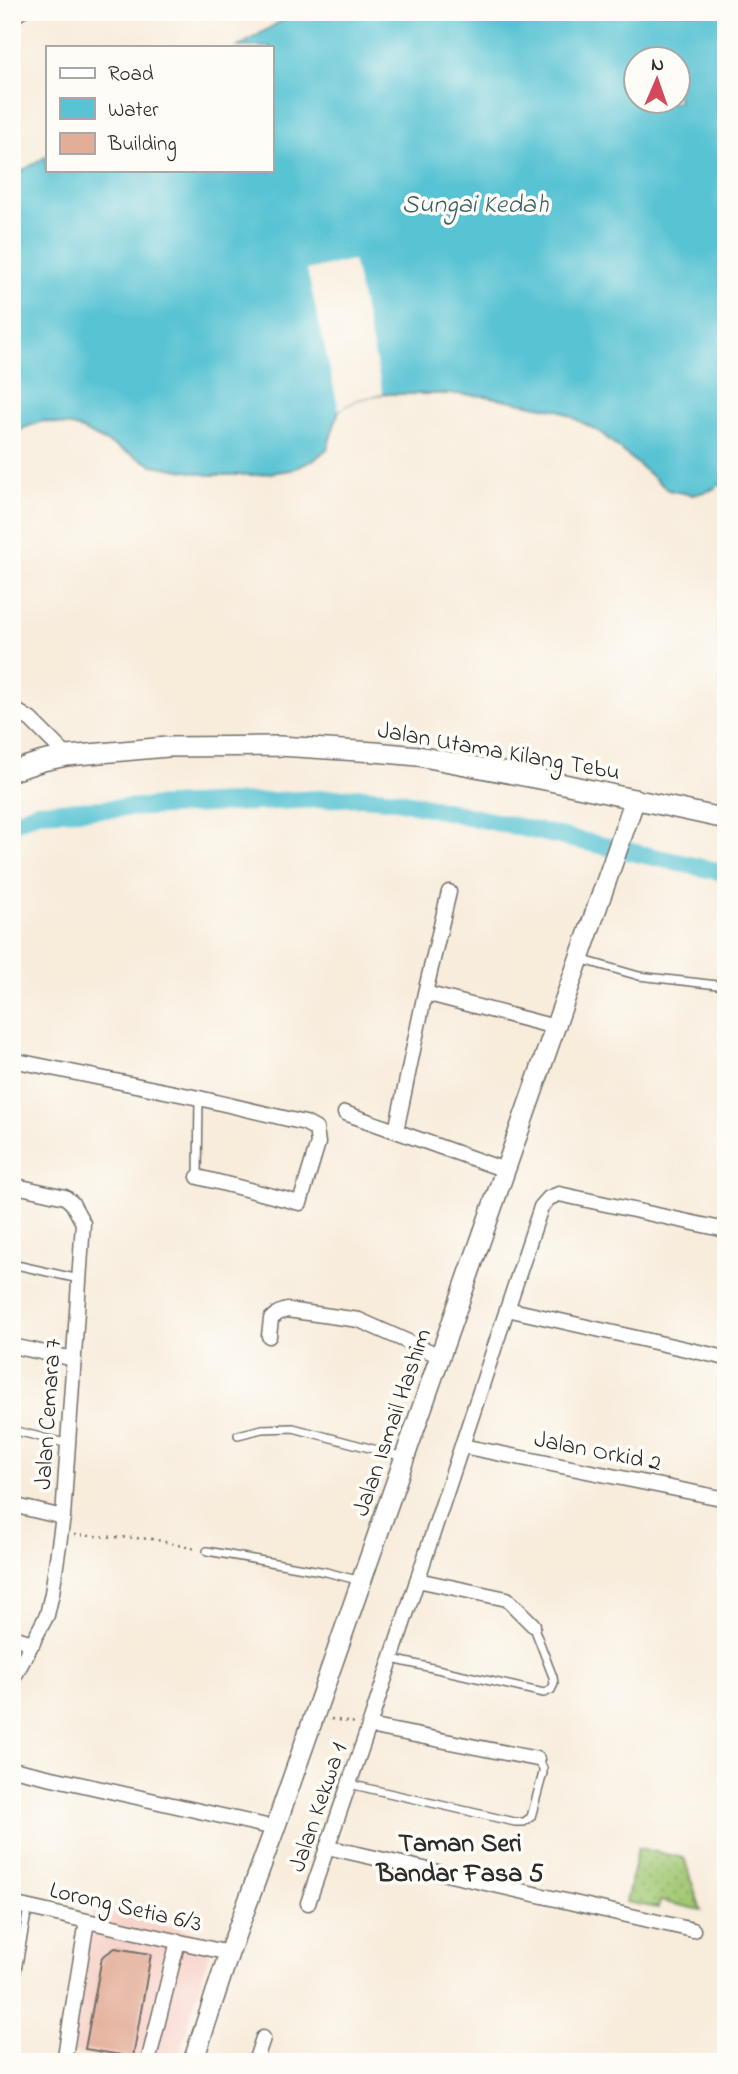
<svg xmlns="http://www.w3.org/2000/svg" width="738" height="2074" font-family="'Indie Flower',sans-serif">
	<style>
		.built { fill: #f7d1c8 }
		.grass { fill: url(#grass-dots); stroke: #667a4f; stroke-width: 2 }
		.water { fill: #58c3d3; stroke: #42777f; stroke-width: 2; fill-rule: evenodd }
		.pier { fill: #f8ecdb }
		.lines { fill: none; stroke-linecap: round; stroke-linejoin: round }
		.canal { stroke: #58c3d3; stroke-width: 18 }
		.building { fill: #e3ae99 }
		.lane-casing { stroke: #736f69; stroke-width: 10 }
		.street-casing { stroke: #736f69; stroke-width: 17 }
		.secondary-casing { stroke: #736f69; stroke-width: 22 }
		.path { stroke: #736f69; stroke-width: 2.5; stroke-dasharray: 2 5; stroke-linecap: butt }
		.lane { stroke: #fff; stroke-width: 7 }
		.street { stroke: #fff; stroke-width: 14 }
		.secondary { stroke: #fff; stroke-width: 19 }
		.labels { text-anchor: middle; stroke-width: 7; stroke-linejoin: round; paint-order: stroke }
		.street-label { font-size: 24px; fill: #2b2b2b; stroke: #fdfcf7 }
		.water-label { font-size: 26px; font-style: italic; fill: #3b6066; stroke: #fdfcf7 }
		.neighbourhood-label { font-size: 26px; font-weight: bold; fill: #2b2b2b; stroke: #fdfcf7 }
	</style>
	<defs>
		<pattern id="grass-dots" width="8" height="8" patternUnits="userSpaceOnUse" patternTransform="scale(1.75)"><rect width="8" height="8" fill="#a1c873"/><path d="M2 2h.1M6 6h.1" fill="none" stroke="#83a35f" stroke-width="1.8" stroke-linecap="round"/></pattern>
	</defs>
	<rect width="100%" height="100%" fill="#fdfcf7"/>
	<filter id="ink" filterUnits="userSpaceOnUse"><feTurbulence type="fractalNoise" baseFrequency=".0143" numOctaves="2"/><feDisplacementMap in="SourceGraphic" scale="14" xChannelSelector="R" yChannelSelector="G"/><feConvolveMatrix kernelMatrix="1 2 1 2 8 2 1 2 1" color-interpolation-filters="sRGB"/></filter>
	<filter id="wash" filterUnits="userSpaceOnUse"><feTurbulence type="fractalNoise" baseFrequency=".00686" numOctaves="4" result="noise"/><feDisplacementMap in="SourceGraphic" scale="28" xChannelSelector="R" yChannelSelector="G"/><feGaussianBlur stdDeviation="1.57" result="paint"/><feColorMatrix in="noise" values="0 0 0 0 0 0 0 0 0 0 0 0 0 0 0 0 0 1.4 0 .05"/><feComposite in="paint" operator="in"/></filter>
	<g filter="url(#wash)">
		<rect width="100%" height="100%" fill="#f8ecdb"/>
		<path class="built" d="M94,1908L214,1937L177,2062H112L73,2052Z"/>
		<path class="grass" d="M638,1848L684,1858L701,1910L660,1901L658,1908L626,1902Z"/>
		<path class="water" d="M296,12H726V481L711,490L693,495L668,490L600,432L559,410L486,396L455,394H383L358,399L339,410L327,449L314,460L291,470L255,475H209L153,465L76,427L43,421L26,427L12,435V177L47,156V170H271V47H238ZM636,60H678V102H636Z"/>
		<path class="pier" d="M353,260L383,394L358,399L339,410L307,270Z"/>
		<g class="lines">
			<path class="canal" d="M12,823L37,812L363,797L396,800L726,873"/>
		</g>
		<g id="blocks">
			<path class="building" d="M115,1948L151,1954L133,2057L85,2049L102,1957Z"/>
		</g>
	</g>
	<g filter="url(#ink)">
		<use href="#blocks" fill-opacity="0" stroke="#736f69" stroke-width="2"/>
		<g class="lines">
			<g class="lane-casing">
				<path id="lane" d="M580,959L639,976L726,986
					M198,1177L199,1098
					M12,1264L79,1279
					M12,1430L69,1444
					M238,1435L262,1429L293,1428L404,1457
					M207,1551L326,1572L361,1581
					M392,1659L544,1693L551,1690L554,1684L553,1677L533,1625
					M349,1784L515,1822H524L531,1817L543,1773V1768L537,1760
					M12,1999L28,1908"/>
			</g>
			<g class="street-casing">
				<path id="street" d="M12,17L20,12
					M12,708L31,720L67,756
					M425,993L555,1027
					M12,1060L199,1098L305,1123L316,1129L318,1143L300,1203L198,1177
					M345,1113L505,1170
					M396,1131L425,993L449,892
					M12,1185L65,1197L72,1203L83,1223L63,1517L52,1593L47,1615L12,1681
					M507,1309L726,1358
					M269,1336L271,1319L278,1313L287,1310L359,1320L440,1356
					M12,1346L74,1359
					M462,1446L726,1499
					M12,1505L63,1517
					M417,1580L507,1599L533,1625
					M12,1637L33,1643
					M369,1726L537,1759
					M12,1769L275,1828
					M327,1847L693,1930
					M308,1903L369,1726L541,1207L549,1198L559,1194L726,1230
					M12,1904L229,1953
					M64,2062L87,1921
					M148,2062L178,1941
					M255,2062L263,2038"/>
			</g>
			<g class="secondary-casing">
				<path id="secondary" d="M12,771L43,761L67,756L167,747L279,746L375,752L418,756L550,781L726,819
					M193,2062L229,1953L275,1828L635,799"/>
			</g>
			<path class="path" d="M74,1535L153,1539L195,1549
				M331,1719L356,1723"/>
			<use href="#lane" class="lane"/>
			<use href="#street" class="street"/>
			<use href="#secondary" class="secondary"/>
		</g>
	</g>
	<g class="labels">
		<g class="street-label">
			<text transform="translate(499 750) rotate(10)" y="8">Jalan Utama Kilang Tebu</text>
			<text transform="translate(47 1414) rotate(-86)" y="8">Jalan Cemara 7</text>
			<text transform="translate(391 1422) rotate(-71)" y="8">Jalan Ismail Hashim</text>
			<text transform="translate(598 1450) rotate(11)" y="8">Jalan Orkid 2</text>
			<text transform="translate(317 1807) rotate(-71)" y="8">Jalan Kekwa 1</text>
			<text transform="translate(126 1906) rotate(13)" y="8">Lorong Setia 6/3</text>
		</g>
		<g class="water-label">
			<text x="475" y="212">Sungai Kedah</text>
		</g>
		<g class="neighbourhood-label">
			<text x="460" y="1851">Taman Seri<tspan x="460" dy="30">Bandar Fasa 5</tspan></text>
		</g>
	</g>
	<rect width="738" height="2074" fill="none" stroke="#fdfcf7" stroke-width="42"/>
	<rect x="46" y="46" width="228" height="126" fill="#fdfcf7" stroke="#a9a8a5" stroke-width="2"/>
	<rect x="60" y="68" width="35" height="10" fill="#ffffff" stroke="#a9a8a5" stroke-width="2"/>
	<text x="108" y="80" font-size="21" fill="#2b2b2b">Road</text>
	<rect x="60" y="98" width="35" height="21" fill="#58c3d3" stroke="#a9a8a5" stroke-width="2"/>
	<text x="108" y="116" font-size="21" fill="#2b2b2b">Water</text>
	<rect x="60" y="133" width="35" height="21" fill="#e3ae99" stroke="#a9a8a5" stroke-width="2"/>
	<text x="108" y="150" font-size="21" fill="#2b2b2b">Building</text>
	<g transform="translate(657 80) rotate(2)"><circle r="33" fill="#fdfcf7" stroke="#a9a8a5" stroke-width="2"/>
	<path d="M0-5L12 26L0 18L-12 26Z" fill="#d1495b"/>
	<text y="-10" font-size="19" font-weight="bold" text-anchor="middle" fill="#2b2b2b">N</text>
	</g>
</svg>
